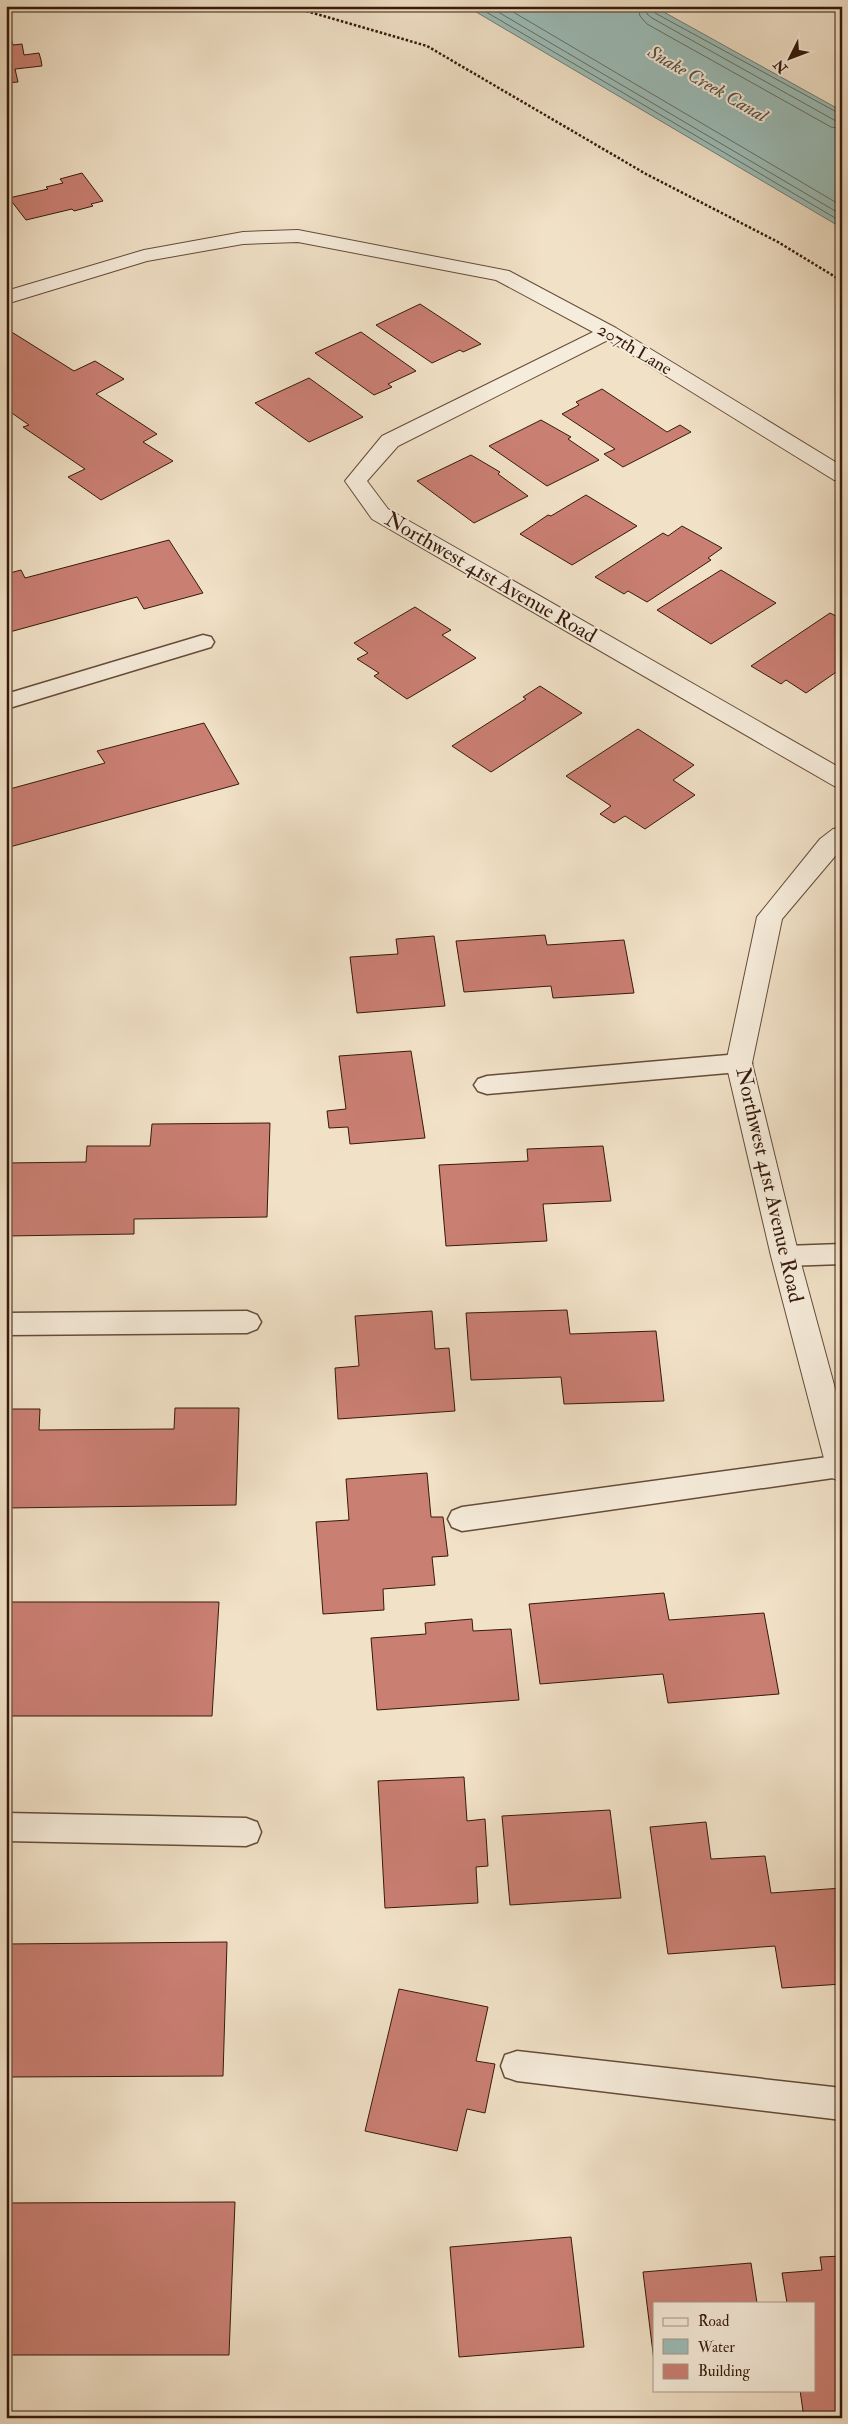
<svg xmlns="http://www.w3.org/2000/svg" width="848" height="2424" font-family="'IM FELL Double Pica',serif">
	<style>
		.water { fill: #9bbdb8; stroke: #737c72 }
		.lines { fill: none; stroke-linecap: round; stroke-linejoin: round }
		.shore { stroke: #686c61; stroke-width: 1 }
		.building { fill: #ca7f73; stroke: #361a0a }
		.lane-casing { stroke: #654c39; stroke-width: 3 }
		.street-casing { stroke: #654c39; stroke-width: 2 }
		.path { stroke: #361a0a; stroke-width: 2.5; stroke-dasharray: 2.5 2; stroke-linecap: butt }
		.lane { fill: #f6ecdb; fill-rule: evenodd }
		.street { fill: #f6ecdb; fill-rule: evenodd }
		.labels { text-anchor: middle; stroke-width: 4; stroke-linejoin: round; paint-order: stroke }
		.far-street-label { font-size: 18px; fill: #361a0a; stroke: #f6ecdb }
		.far-water-label { font-size: 19px; font-style: italic; fill: #595347; stroke: #f6ecdb }
		.street-label { font-size: 21px; fill: #361a0a; stroke: #f6ecdb }
	</style>
	<rect width="100%" height="100%" fill="#f1e1c7"/>
	<filter id="stains"><feTurbulence type="fractalNoise" baseFrequency=".004" numOctaves="4"/><feColorMatrix values="0 0 0 0 .2 0 0 0 0 .09 0 0 0 0 .02 0 0 0 .5 -.17"/></filter>
	<radialGradient id="worn" r=".72"><stop offset=".6" stop-color="#630" stop-opacity="0"/><stop offset="1" stop-color="#630" stop-opacity=".3"/></radialGradient>
	<path class="water" d="M466,6H653L842,111V228Z"/>
	<g class="lines">
		<path class="shore" d="M476,6L842,222
			M488,6L842,215
			M503,6L842,206
			M638,6L640,16L647,24L831,127L842,129
			M645,6L647,14L652,18L834,120L842,122
			M652,6L655,13L842,115"/>
	</g>
	<path class="building" d="M6,34H10L13,45L22,44L24,55L39,53L41,60L42,66L15,69L18,82L6,83Z
		M82,173L103,201L91,204L93,206L74,211L72,209L26,220L9,198L48,189L46,187L63,183L60,179Z
		M420,304L481,344L463,352L460,350L432,363L376,325Z
		M10,331L74,371L95,361L124,379L96,394L157,434L143,442L173,461L101,500L68,477L85,469L23,427L29,425L6,409V333Z
		M361,332L416,371L388,384L392,387L374,395L315,353Z
		M309,378L363,417L309,442L255,403Z
		M602,389L667,432L680,425L691,432L623,467L604,454L615,449L562,414L579,405L576,402Z
		M541,420L571,437L568,439L599,460L547,486L489,446Z
		M471,455L500,472L498,474L528,496L474,523L417,481Z
		M586,495L637,526L572,565L520,534L548,515L551,516Z
		M682,526L722,548L708,558L711,560L647,602L628,591L624,594L595,577L663,533L668,536Z
		M169,540L203,593L144,609L137,597L6,633V574L21,570L25,578Z
		M721,570L776,603L711,644L657,610Z
		M415,607L451,630L442,635L476,658L407,699L374,676L379,673L357,659L368,653L354,643Z
		M830,613L842,619V668L806,693L786,680L781,684L751,666Z
		M540,686L582,713L491,772L452,746L526,699L523,697Z
		M204,723L239,784L6,848V790L105,763L97,751Z
		M638,729L694,765L673,780L695,795L645,829L625,816L614,823L600,814L611,806L566,776Z
		M545,935L547,945L624,940L634,993L553,998L551,986L464,992L456,941Z
		M434,936L445,1006L357,1013L350,957L398,954L396,939Z
		M411,1051L425,1138L350,1144L348,1127L329,1128L327,1111L346,1109L339,1056Z
		M270,1123L267,1217L134,1219V1234L6,1236V1163L86,1162L87,1146H150L152,1124Z
		M603,1146L611,1201L543,1204L547,1241L446,1246L439,1165L528,1161L527,1149Z
		M567,1310L570,1334L656,1331L664,1401L564,1404L561,1377L471,1380L466,1313Z
		M432,1311L435,1349L449,1348L455,1411L338,1419L335,1368L359,1366L355,1316Z
		M175,1408H239L236,1505L6,1508V1409H40L39,1430L174,1429Z
		M427,1473L431,1517H443L448,1556L432,1557L435,1585L383,1589L384,1610L323,1614L316,1522L349,1520L346,1479Z
		M664,1593L669,1620L764,1613L779,1694L668,1703L663,1674L540,1684L529,1604Z
		M6,1602H219L212,1716H6Z
		M472,1619L473,1631L511,1629L519,1700L377,1710L371,1638L426,1634L425,1623Z
		M464,1777L467,1821L485,1819L488,1866L476,1867L478,1903L385,1908L378,1781Z
		M610,1810L621,1898L510,1905L502,1816Z
		M706,1822L711,1859L765,1856L771,1893L842,1888V1984L782,1988L775,1946L668,1954L650,1827Z
		M227,1942L223,2076L6,2077V1944Z
		M399,1989L488,2007L476,2061L495,2064L485,2113L467,2109L457,2151L365,2131Z
		M235,2202L229,2355H6V2203Z
		M571,2237L584,2347L459,2357L450,2247Z
		M842,2256V2418H804L800,2390H814V2303H787L782,2273L822,2270L820,2257Z
		M751,2263L757,2303H654V2361L643,2272Z"/>
	<g class="lines">
		<g class="lane-casing">
			<path id="lane" d="M203,635L211,637L214,642L211,647L6,709V694Z
				M739,1054L748,1057L752,1063L748,1069L739,1072L487,1094L478,1091L474,1085L478,1079L487,1076Z
				M842,1244V1264L785,1266L776,1263L772,1256L776,1249L785,1246Z
				M247,1311L257,1315L261,1322L257,1329L247,1333L6,1335V1313Z
				M842,1455V1477H840L462,1531L452,1527L448,1519L452,1511L462,1507Z
				M6,1813L246,1818L257,1822L261,1832L257,1842L246,1846L6,1841Z
				M517,2051L842,2088V2120L517,2081L505,2077L501,2066L505,2055Z"/>
		</g>
		<g class="street-casing">
			<path id="street" d="M298,230L509,271L616,328L842,466V481L834,480L608,340L398,446L367,481L388,509L842,769V788L834,786L372,519L345,481L382,436L593,332L496,280L298,242L243,244L147,261L6,304V291L144,250L243,232Z
				M842,827V848L782,919L752,1063L799,1256L842,1414V1482L832,1478L827,1470L771,1256L726,1063L757,917L820,839L833,829Z"/>
		</g>
		<path class="path" d="M289,6L427,46L646,174L778,242L842,281"/>
		<use href="#lane" class="lane"/>
		<use href="#street" class="street"/>
	</g>
	<g class="labels">
		<g class="far-street-label">
			<text transform="translate(635 349) rotate(31)" y="6">207th Lane</text>
		</g>
		<g class="far-water-label">
			<text transform="translate(708 83) rotate(30)" y="7">Snake Creek Canal</text>
		</g>
		<g class="street-label">
			<text transform="translate(491 577) rotate(30)" y="7">Northwest 41st Avenue Road</text>
			<text transform="translate(770 1185) rotate(77)" y="7">Northwest 41st Avenue Road</text>
		</g>
	</g>
	<rect width="848" height="2424" fill="none" stroke="#f1e1c7" stroke-width="25"/>
	<rect x="8" y="8" width="833" height="2409" fill="none" stroke="#361a0a" stroke-width="2.5"/>
	<rect x="12" y="12" width="823" height="2399" fill="none" stroke="#361a0a"/>
	<rect x="653" y="2302" width="162" height="90" fill="#f6ecdb" stroke="#a99887"/>
	<rect x="663" y="2318" width="25" height="8" fill="#f6ecdb" stroke="#a99887"/>
	<text x="698" y="2326" font-size="15" fill="#361a0a">Road</text>
	<rect x="663" y="2339" width="25" height="15" fill="#9bbdb8" stroke="#a99887"/>
	<text x="698" y="2352" font-size="15" fill="#361a0a">Water</text>
	<rect x="663" y="2364" width="25" height="15" fill="#ca7f73" stroke="#a99887"/>
	<text x="698" y="2376" font-size="15" fill="#361a0a">Building</text>
	<g transform="translate(790 58) rotate(228)" stroke="#f6ecdb" stroke-width="4" paint-order="stroke">
	<path d="M0-4L9 19L0 12L-9 19Z" fill="#361a0a"/>
	<text y="-8" font-size="14" font-weight="bold" text-anchor="middle" fill="#361a0a">N</text>
	</g>
	<rect width="100%" height="100%" filter="url(#stains)"/>
	<rect width="100%" height="100%" fill="url(#worn)"/>
</svg>
